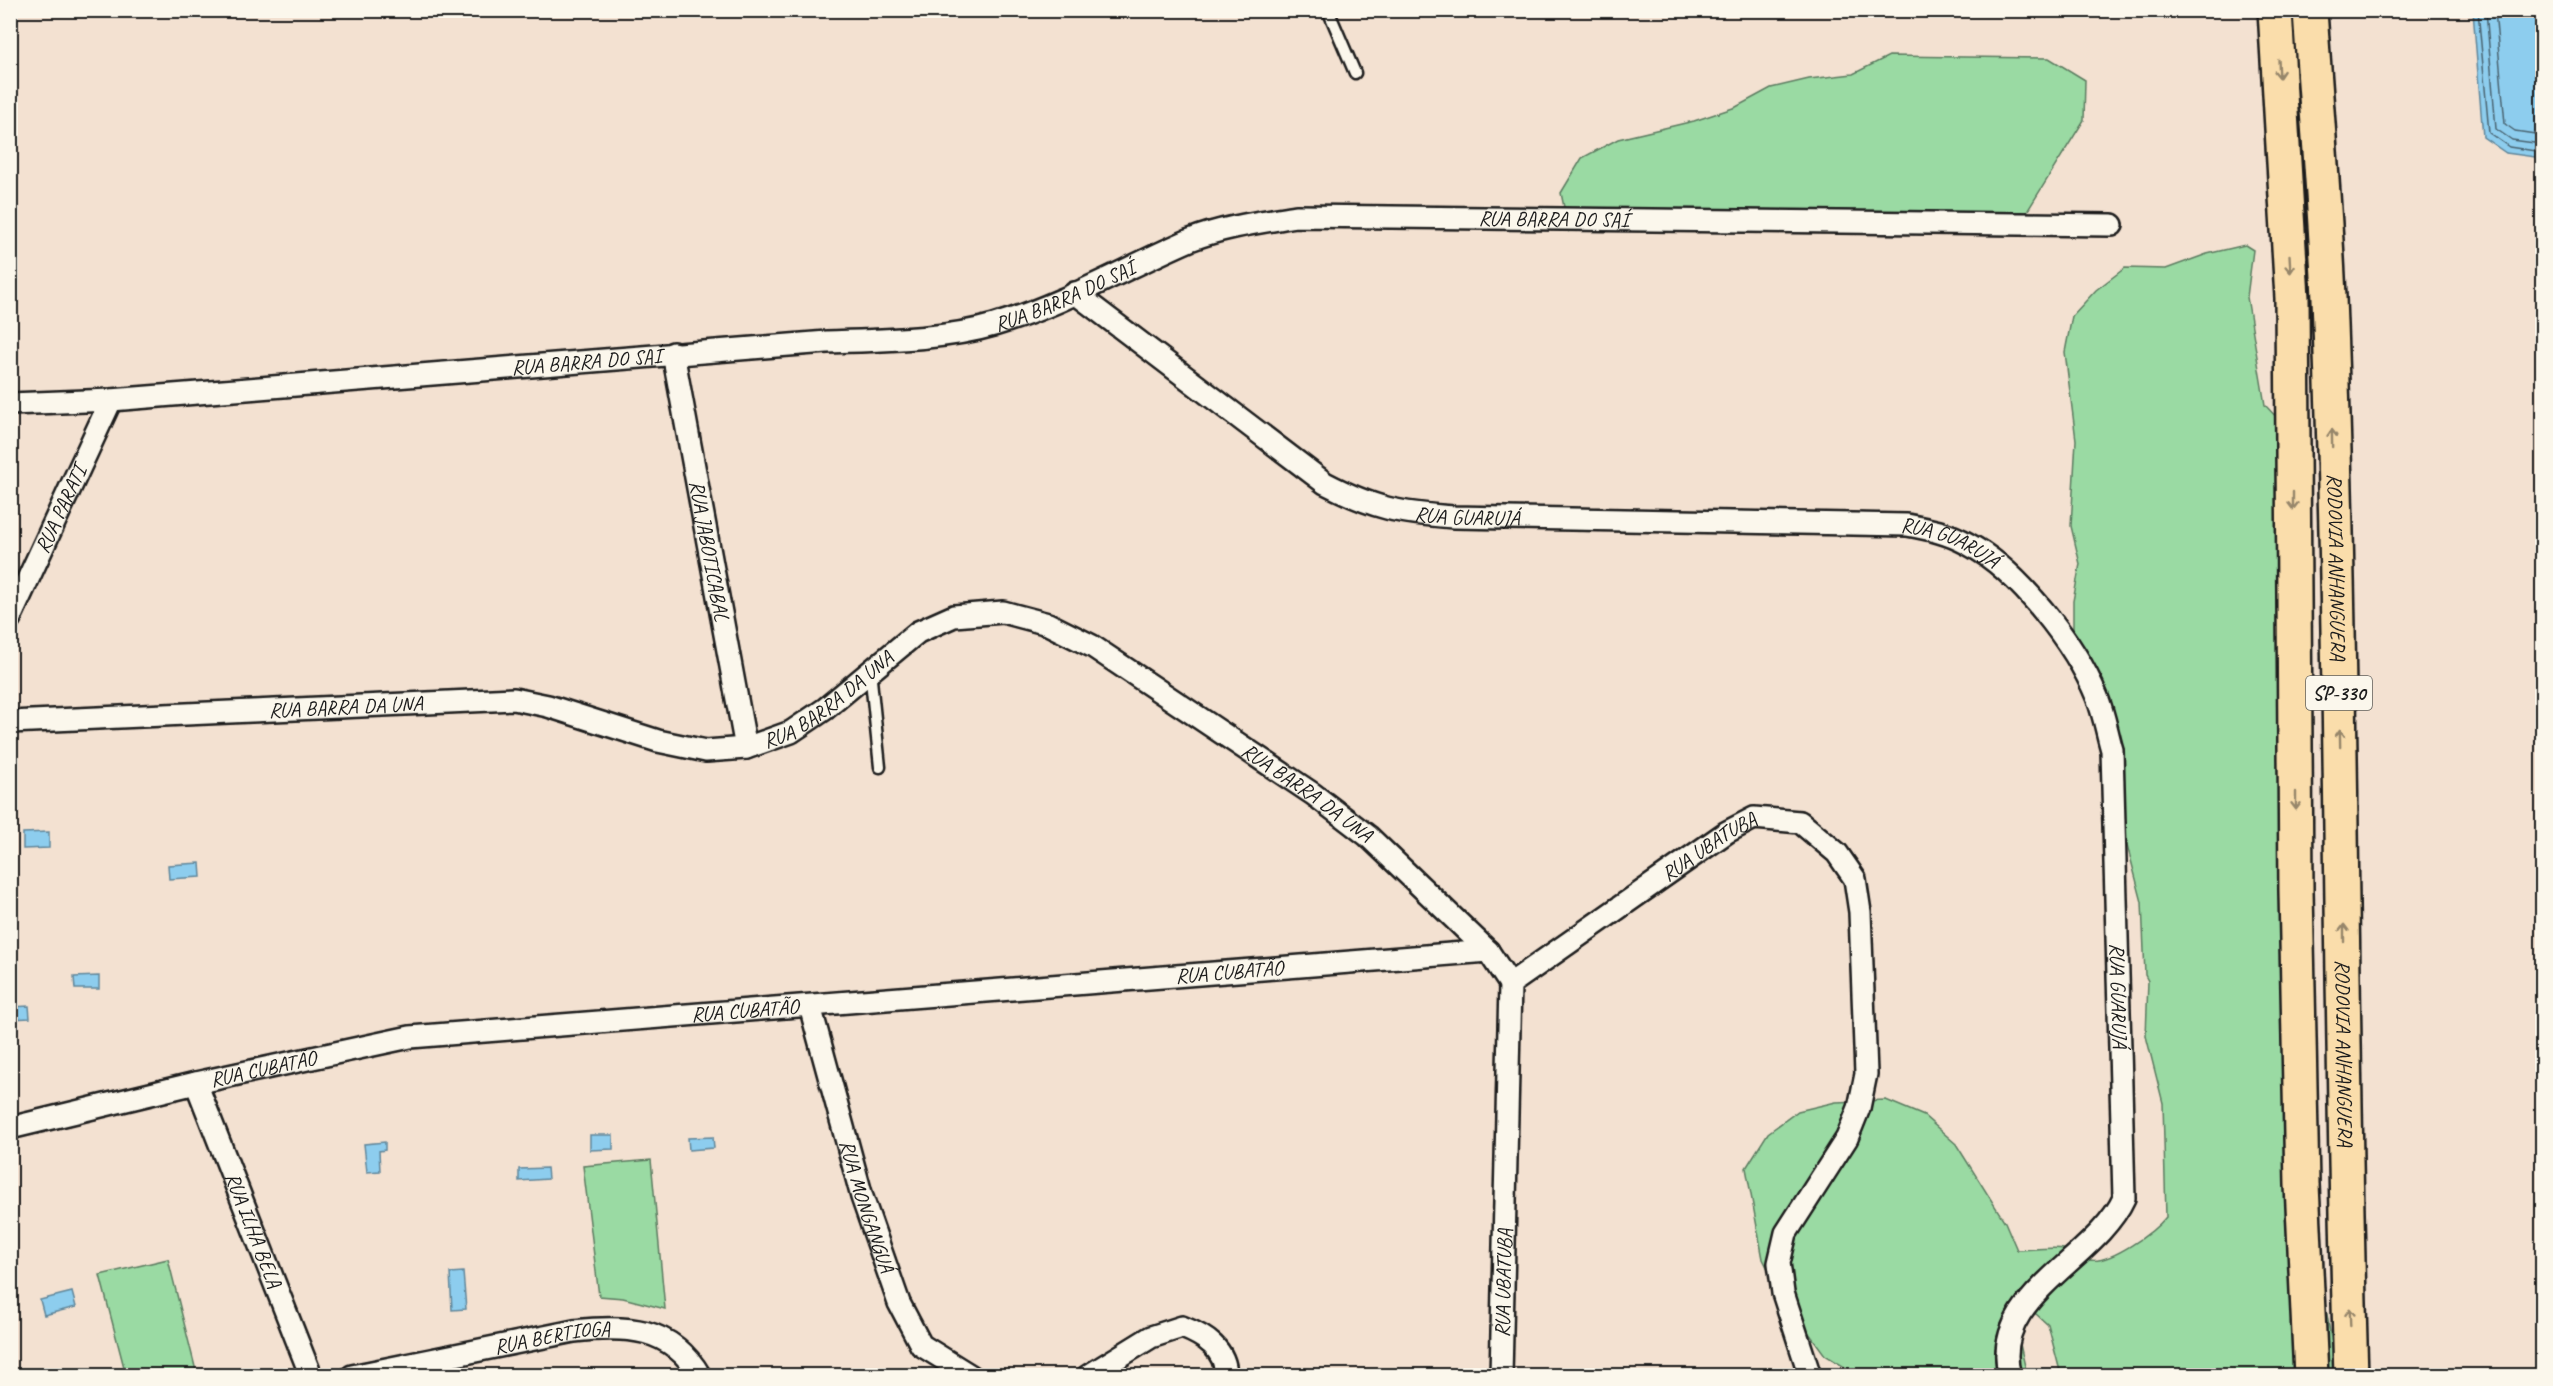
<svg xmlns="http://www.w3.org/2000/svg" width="2553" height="1386" font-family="Caveat,sans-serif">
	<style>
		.green { fill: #9adaa3; stroke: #5b7b60; stroke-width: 1.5 }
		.water { fill: #8dcdee; stroke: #60869a; stroke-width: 1.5 }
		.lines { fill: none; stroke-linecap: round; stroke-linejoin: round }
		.shore { stroke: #496370; stroke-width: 1.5 }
		.service-casing { stroke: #1c1c1c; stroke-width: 15 }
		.minor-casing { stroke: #1c1c1c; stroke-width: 26 }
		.motorway-casing { stroke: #1c1c1c; stroke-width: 38 }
		.service { stroke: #fbf7ec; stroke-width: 10 }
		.minor { stroke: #fbf7ec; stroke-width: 21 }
		.motorway { stroke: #faddab; stroke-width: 33 }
		.oneway { stroke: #96866b }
		.labels { text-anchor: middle; stroke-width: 4.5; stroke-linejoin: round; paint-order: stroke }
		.shield { fill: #fbf7ec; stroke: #5f5e5a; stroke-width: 1.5 }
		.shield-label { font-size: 20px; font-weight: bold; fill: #1c1c1c }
		.street-label { font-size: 21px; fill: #1c1c1c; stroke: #fbf7ec }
	</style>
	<rect width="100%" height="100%" fill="#f3e1d1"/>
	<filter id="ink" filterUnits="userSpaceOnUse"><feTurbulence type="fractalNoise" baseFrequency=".0167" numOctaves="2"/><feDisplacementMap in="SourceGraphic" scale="12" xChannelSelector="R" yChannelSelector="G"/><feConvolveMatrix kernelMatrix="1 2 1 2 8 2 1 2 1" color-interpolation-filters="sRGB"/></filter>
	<g filter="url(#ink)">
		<path class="green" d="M1889,56L2049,58L2085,80L2084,120L2020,223L1573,225L1569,231L1561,193L1582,158L1618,139L1694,121L1736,107L1771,88L1809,79L1853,74Z
			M2245,245L2253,250L2247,297L2265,405L2279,420L2300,1154L2321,1242V1278L2337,1375H2061L2048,1325L2036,1314L2022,1313L2016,1327L2027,1375L1882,1376L1851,1371L1825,1355L1781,1295L1763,1259L1746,1168L1768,1133L1798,1111L1836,1102L1886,1100L1924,1116L1956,1144L2005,1222L2017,1250C2034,1250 2058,1245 2074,1252C2078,1253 2084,1259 2090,1260C2110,1264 2154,1232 2166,1217L2163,1103L2146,1036L2148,981L2145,975L2142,902L2120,818L2115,756L2073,641V601L2080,564L2071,526L2076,440L2065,352L2072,316L2096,290L2125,268L2166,269L2207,254Z
			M651,1160L665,1309L623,1298L599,1296L583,1166Z
			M168,1259L197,1375H126L100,1275Z"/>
		<path class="water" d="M2473,11H2542V158L2506,153L2483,137Z
			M49,832V848L23,849V833Z
			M200,863L201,877L169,879L168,865Z
			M99,976V989H75L74,977Z
			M29,1006L30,1018L11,1019V1007Z
			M590,1135H613V1149L590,1150Z
			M713,1137L714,1148L689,1150L688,1138Z
			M385,1142V1150L379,1151L380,1171L367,1172L364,1144Z
			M547,1168L548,1179L519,1181V1169Z
			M463,1272L466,1309L452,1310L450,1273Z
			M72,1292L76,1307L44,1315L40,1300Z"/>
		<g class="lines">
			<path class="shore" d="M2478,10L2489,133L2509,147L2542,152
				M2486,10L2496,129L2512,140L2542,144
				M2495,10L2505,124L2515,131L2542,135"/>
			<g class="service-casing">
				<path id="service" d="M1328,10L1355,73
					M870,670L880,767"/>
			</g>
			<g class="minor-casing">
				<g id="minor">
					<path id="s1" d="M1075,293L1325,483C1375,509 1399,513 1454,517L1907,525C1929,529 1949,533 1968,544C2018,570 2076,645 2097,697C2104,714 2107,733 2112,750L2124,1198C2096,1260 1987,1298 2010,1376"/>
					<path id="s2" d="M673,353L746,748"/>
					<path id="s3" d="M10,404L111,400L827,342C880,340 943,340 994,325C1062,305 1125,268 1190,240C1223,227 1261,222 1296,216L2112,225"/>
					<path id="s4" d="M10,618L111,400"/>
					<path id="s5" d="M10,722L514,699L548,706L658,741L706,751L746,748L791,732L825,709L918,632L954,616L1003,612L1048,624L1092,646L1313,794L1368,836L1488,951L1510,984"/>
					<path id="s6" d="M1510,984L1727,832L1754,818L1800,822L1837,853L1855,879L1860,912L1866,1074L1859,1108L1847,1138L1786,1233L1779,1263L1783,1293L1810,1376"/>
					<path id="s7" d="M810,1006L862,1197L899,1303L921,1345L971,1376"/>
					<path id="s8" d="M196,1083L311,1376"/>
					<path id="s9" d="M10,1128L196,1083L410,1037L1488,951"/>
					<path id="s10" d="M352,1376L574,1331C626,1325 671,1326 700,1376"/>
					<path d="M1088,1376L1151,1337L1182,1327C1205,1336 1226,1349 1226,1376"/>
					<path id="s11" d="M1501,1376L1510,984"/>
				</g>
			</g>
			<g class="motorway-casing">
				<g id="motorway">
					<path d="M2275,10L2292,298L2296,891L2302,1185L2311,1376"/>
					<path id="s12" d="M2310,10C2316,106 2325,202 2329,298C2343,657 2340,1017 2351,1376"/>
				</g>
			</g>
			<use href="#service" class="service"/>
			<use href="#minor" class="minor"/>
			<use href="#motorway" class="motorway"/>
		</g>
		<defs><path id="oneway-shaft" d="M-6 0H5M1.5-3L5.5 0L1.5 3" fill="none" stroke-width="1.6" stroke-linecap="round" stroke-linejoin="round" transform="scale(1.5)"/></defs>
		<g class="oneway">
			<use href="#oneway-shaft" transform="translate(2279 69) rotate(87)"/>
			<use href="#oneway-shaft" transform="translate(2290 264) rotate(87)"/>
			<use href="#oneway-shaft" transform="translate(2332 438) rotate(-91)"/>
			<use href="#oneway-shaft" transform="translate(2293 501) rotate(90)"/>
			<use href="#oneway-shaft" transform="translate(2340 738) rotate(-91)"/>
			<use href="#oneway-shaft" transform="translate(2296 801) rotate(90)"/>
			<use href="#oneway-shaft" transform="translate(2344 933) rotate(-90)"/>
			<use href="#oneway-shaft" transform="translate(2350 1317) rotate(-92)"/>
		</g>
	</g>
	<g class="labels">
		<rect class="shield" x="2306" y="676" width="66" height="34" rx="4.5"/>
		<g class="shield-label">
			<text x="2339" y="700">SP-330</text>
		</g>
		<g class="street-label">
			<text dy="7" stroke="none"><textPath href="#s3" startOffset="1568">RUA BARRA DO SAÍ</textPath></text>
			<text dy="7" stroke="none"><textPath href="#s3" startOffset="1064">RUA BARRA DO SAÍ</textPath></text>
			<text dy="7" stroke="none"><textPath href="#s3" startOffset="578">RUA BARRA DO SAÍ</textPath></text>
			<text dy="7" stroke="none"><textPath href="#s4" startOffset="120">RUA PARATI</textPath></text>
			<text dy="7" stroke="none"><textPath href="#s1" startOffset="462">RUA GUARUJÁ</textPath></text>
			<text dy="7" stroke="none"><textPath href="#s1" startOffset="948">RUA GUARUJÁ</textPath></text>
			<text dy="7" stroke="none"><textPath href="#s2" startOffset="201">RUA JABOTICABAL</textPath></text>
			<text dy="7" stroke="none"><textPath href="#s12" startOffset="558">RODOVIA ANHANGUERA</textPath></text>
			<text dy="7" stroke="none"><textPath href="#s5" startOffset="840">RUA BARRA DA UNA</textPath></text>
			<text dy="7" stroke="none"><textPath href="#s5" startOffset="336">RUA BARRA DA UNA</textPath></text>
			<text dy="7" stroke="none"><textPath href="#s5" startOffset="1398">RUA BARRA DA UNA</textPath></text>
			<text dy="7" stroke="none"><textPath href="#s6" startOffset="242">RUA UBATUBA</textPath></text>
			<text dy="7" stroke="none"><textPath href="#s9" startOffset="1232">RUA CUBATÃO</textPath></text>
			<text dy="7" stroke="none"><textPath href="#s1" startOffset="1470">RUA GUARUJÁ</textPath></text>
			<text dy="7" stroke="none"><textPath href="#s9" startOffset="746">RUA CUBATÃO</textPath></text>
			<text dy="7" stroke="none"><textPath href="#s12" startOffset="1044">RODOVIA ANHANGUERA</textPath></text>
			<text dy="7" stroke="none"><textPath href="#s9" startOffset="260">RUA CUBATÃO</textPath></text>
			<text dy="7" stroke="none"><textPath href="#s7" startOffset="208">RUA MONGANGUÁ</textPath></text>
			<text dy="7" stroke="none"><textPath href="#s8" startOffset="158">RUA ILHA BELA</textPath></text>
			<text dy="7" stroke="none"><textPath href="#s11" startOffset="93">RUA UBATUBA</textPath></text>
			<text dy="7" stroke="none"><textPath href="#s10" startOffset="204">RUA BERTIOGA</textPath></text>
		</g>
	</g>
	<rect width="2553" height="1386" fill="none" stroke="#fbf7ec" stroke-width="36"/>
	<rect x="18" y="18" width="2517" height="1350" fill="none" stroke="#1c1c1c" stroke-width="2" filter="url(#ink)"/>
</svg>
